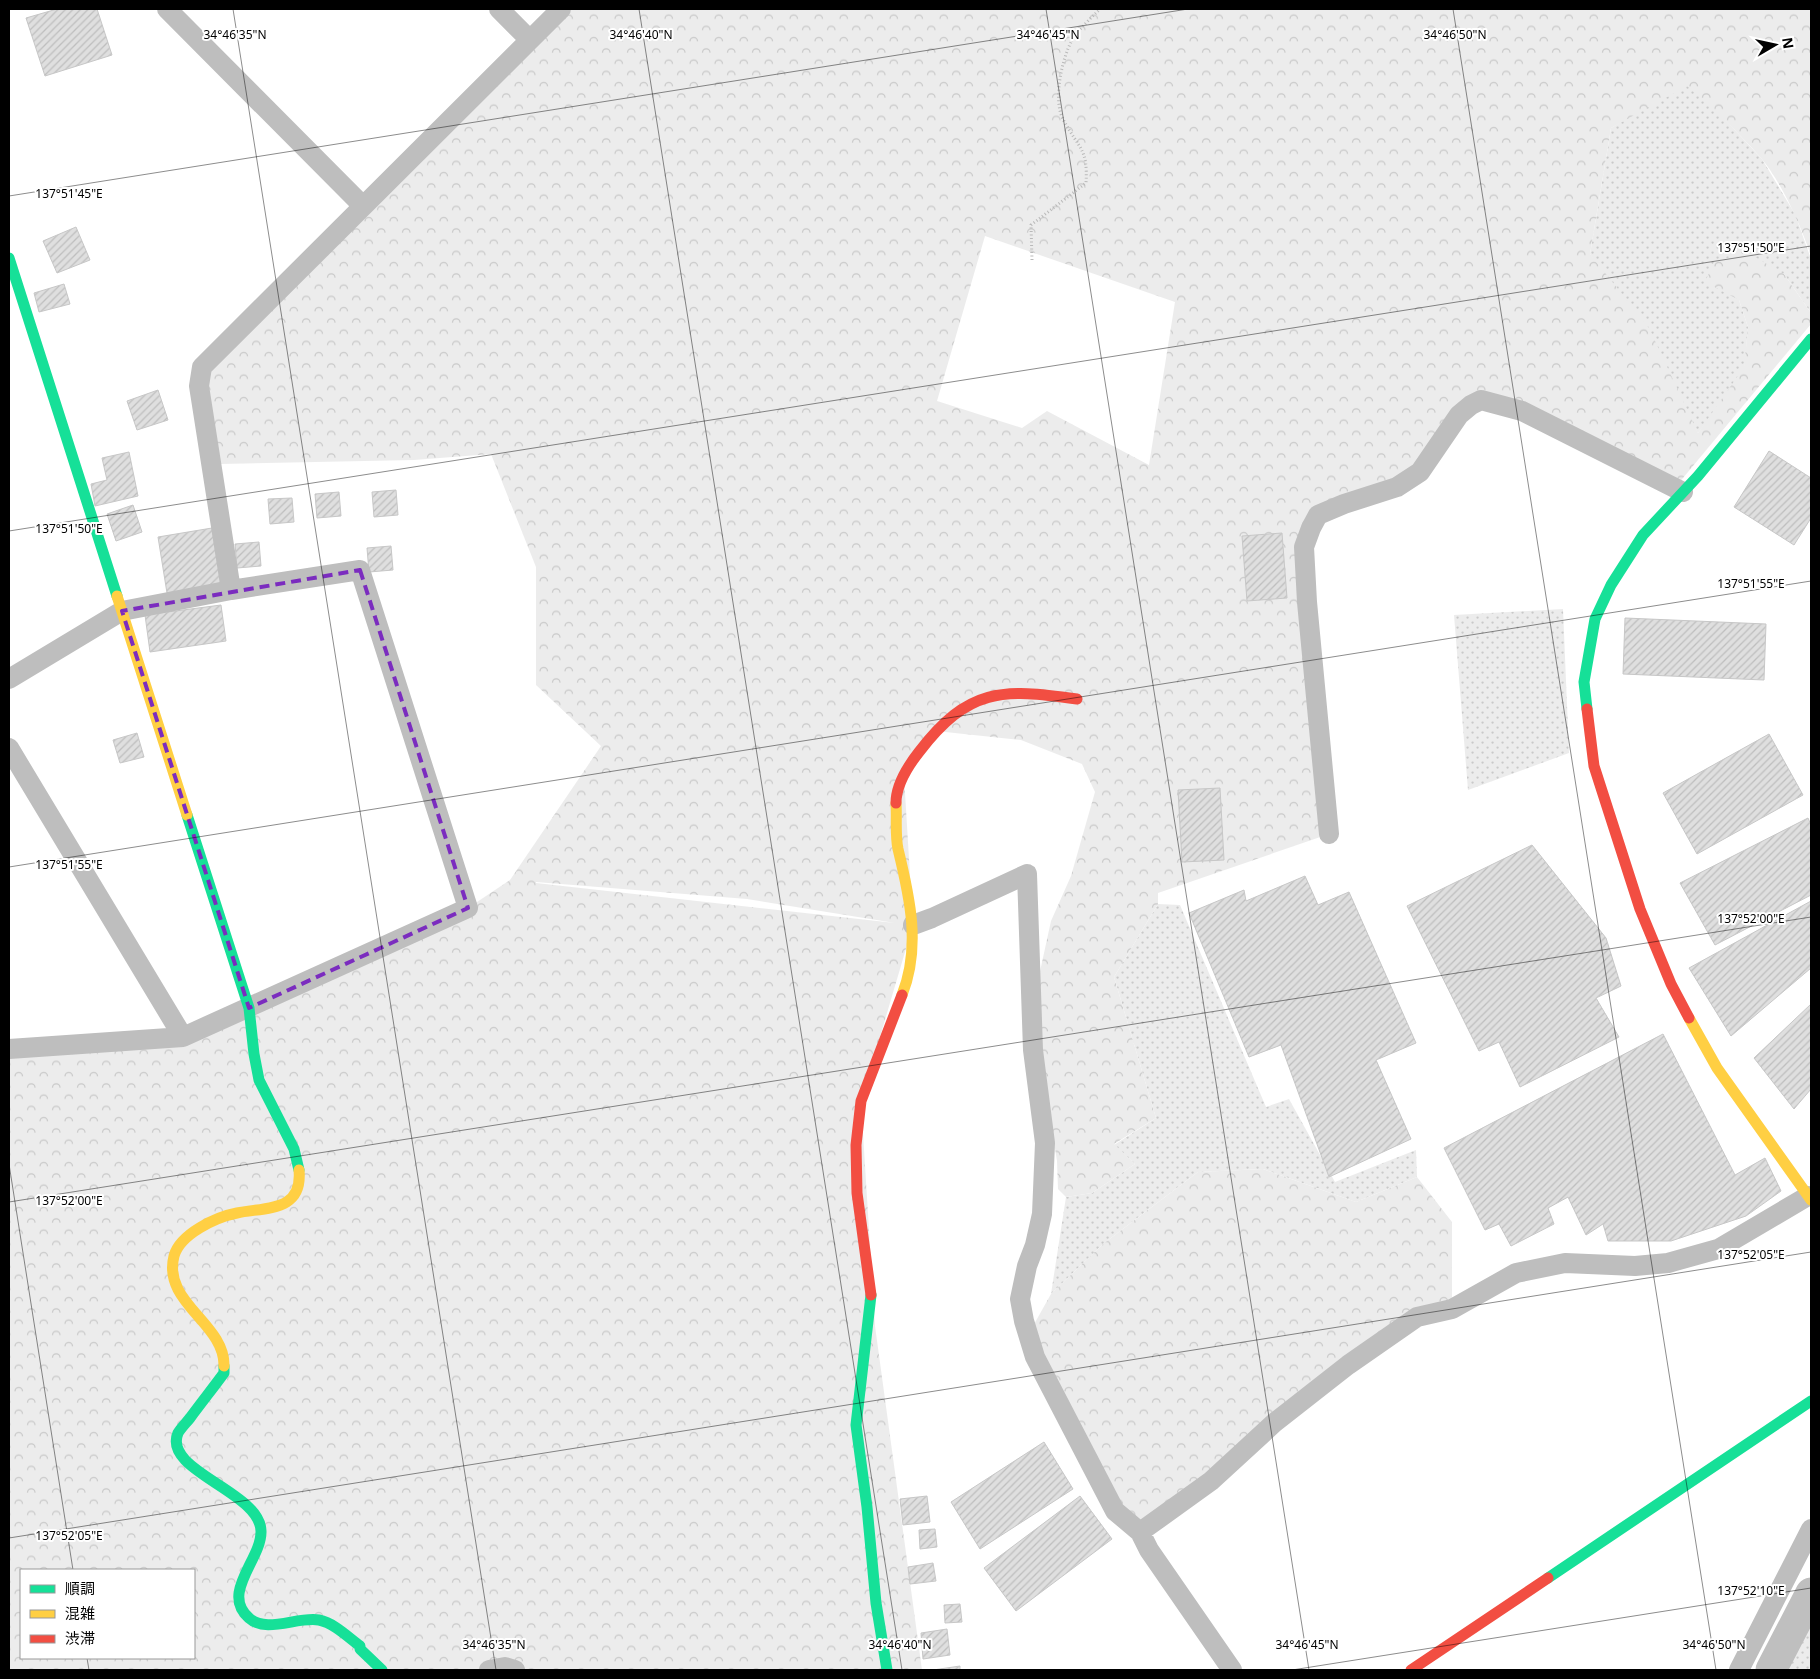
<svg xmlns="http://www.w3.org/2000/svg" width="1820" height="1679" font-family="'Noto Sans','Noto Sans JP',sans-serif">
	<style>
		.grass { fill: url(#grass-dots) }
		.forest { fill: url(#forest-crowns); fill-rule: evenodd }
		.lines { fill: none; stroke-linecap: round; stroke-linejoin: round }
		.river { stroke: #bfbfbf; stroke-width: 31 }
		.building { fill: url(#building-hatch); stroke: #c7c7c7 }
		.path { stroke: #b9b9b9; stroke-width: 3; stroke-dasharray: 1 2.5; stroke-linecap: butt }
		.street { stroke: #bebebe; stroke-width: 20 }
		.fast { stroke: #16e098; stroke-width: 11 }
		.slow { stroke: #ffcf43; stroke-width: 11 }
		.jam { stroke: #f24e42; stroke-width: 11 }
		.marked { fill: none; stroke: #7b2cbf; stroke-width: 4; stroke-dasharray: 10 6; stroke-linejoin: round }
		.ticks { fill: none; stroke: #000; stroke-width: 1; stroke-opacity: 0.45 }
		.ticks-label { font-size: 12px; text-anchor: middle; fill: #000; stroke: #fff; stroke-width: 4; stroke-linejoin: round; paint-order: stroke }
	</style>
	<defs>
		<pattern id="grass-dots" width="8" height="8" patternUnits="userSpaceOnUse" patternTransform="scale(1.25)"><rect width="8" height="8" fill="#ececec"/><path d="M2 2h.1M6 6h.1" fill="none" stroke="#c9c9c9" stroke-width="1.8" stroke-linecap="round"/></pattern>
		<pattern id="forest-crowns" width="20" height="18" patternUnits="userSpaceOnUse" patternTransform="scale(1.25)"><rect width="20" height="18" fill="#ececec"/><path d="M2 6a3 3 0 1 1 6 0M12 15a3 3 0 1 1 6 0" fill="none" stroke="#c9c9c9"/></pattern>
		<pattern id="building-hatch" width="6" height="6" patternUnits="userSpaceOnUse" patternTransform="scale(1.25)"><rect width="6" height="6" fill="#dfdfdf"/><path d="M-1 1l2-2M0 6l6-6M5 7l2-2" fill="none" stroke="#bebebe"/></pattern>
	</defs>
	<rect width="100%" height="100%" fill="#fff"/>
	<path class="grass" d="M1689,81L1762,159L1795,214L1811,259V313L1784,274L1739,300L1748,327L1744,374L1698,433L1590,254L1611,128Z
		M1563,609L1569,753L1468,790L1454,615Z
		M1158,904L1180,905L1266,1107L1289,1099L1335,1182L1416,1150L1417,1177L1356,1202L1263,1169L1198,1172L1103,1244L1051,1294L1066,1197L1092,1193L1135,1164L1114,1145L1156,1118L1114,977Z
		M1811,1623V1670H1786Z"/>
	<path class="forest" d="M561,9H1811V256C1801,226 1782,183 1761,158C1738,132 1713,108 1687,86L1611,128L1590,254L1649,328L1698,433L1744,367L1748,327L1739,300L1705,282L1715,260L1750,254L1784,274L1811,313V324L1678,484L1481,400L1397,487L1311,528L1329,834L1158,893V904L1114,977L1156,1118L1114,1144L1135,1164L1092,1193L1066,1197L1058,1189L1057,1161L1043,1074L1039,976L1051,921L1071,876L1095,792L1082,764L1021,740L936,731L904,776L913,925L861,1101L875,1326L922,1670H9V1049L215,1023L468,908L510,880L601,746L536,685V567L491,454L414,460L220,464L202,367ZM985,236L1175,302L1149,465L1047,411L1022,428L937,401ZM536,882L747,899L895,923L536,883ZM21,1570H194V1658H21Z
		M1263,1169L1356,1202L1417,1177L1452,1222V1309L1368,1352L1140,1532L1108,1499L1028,1335L1051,1294L1103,1244L1198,1172Z"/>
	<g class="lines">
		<path class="river" d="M1771,1670L1811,1593"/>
	</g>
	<path class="building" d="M57,9H97L112,55L45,76L26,18Z
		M76,227L90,260L57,273L43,241Z
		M64,284L70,304L39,312L34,293Z
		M158,390L168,420L137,430L127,401Z
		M1769,451L1811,478V518L1794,545L1734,507Z
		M129,452L138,496L95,506L91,484L107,480L102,458Z
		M396,490L398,515L374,517L372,492Z
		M339,492L341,516L317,518L315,494Z
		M292,498L294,522L270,524L268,499Z
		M133,505L142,532L116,541L107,514Z
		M212,528L221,584L167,593L158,537Z
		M1282,533L1287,598L1247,601L1242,536Z
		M259,542L261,566L237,568L235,544Z
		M391,546L393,570L369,572L367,548Z
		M221,605L226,641L150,652L145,615Z
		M1625,618L1766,624L1764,680L1623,674Z
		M137,733L144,757L120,763L113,740Z
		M1769,734L1803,795L1697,854L1663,793Z
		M1220,788L1224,860L1182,862L1178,790Z
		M1808,818L1811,825V895L1715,945L1680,883Z
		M1532,845L1606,938L1621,986L1596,998L1619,1037L1520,1087L1499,1042L1479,1051L1407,906Z
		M1305,876L1318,905L1349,892L1416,1043L1376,1060L1411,1139L1329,1177L1281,1045L1249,1057L1189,913L1244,890L1246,901Z
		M1811,901V968L1731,1036L1689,968Z
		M1811,1004V1089L1794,1109L1754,1058Z
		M1663,1034L1735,1175L1765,1158L1781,1191L1746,1216L1671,1241H1608L1603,1224L1586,1235L1568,1197L1548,1208L1554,1224L1511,1246L1499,1224L1485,1230L1444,1148Z
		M1044,1442L1073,1489L980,1549L951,1502Z
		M927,1496L930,1522L903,1525L900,1499Z
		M1080,1496L1112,1539L1016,1611L984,1568Z
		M935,1529L937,1547L920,1549L919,1530Z
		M933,1563L936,1581L910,1584L908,1567Z
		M960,1604L962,1622L945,1623L944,1605Z
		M947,1629L950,1655L923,1659L921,1633Z
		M960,1666V1670H933Z"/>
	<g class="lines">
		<path class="path" d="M1032,260L1031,225L1086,183C1088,148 1079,149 1064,121C1052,101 1062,59 1072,40C1079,29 1091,18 1100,9"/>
		<path class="street" d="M167,9L363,206
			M499,9L529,39
			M231,590L199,386L202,367L561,9
			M9,679L122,611L231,590L360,570L468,908L183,1037L9,1049
			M9,748L183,1037
			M1329,834L1307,602L1304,547L1311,528L1318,515L1344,504L1397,487L1420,472L1459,415L1471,405L1481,400L1522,411L1683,492
			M913,925L932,918L1027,874L1033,1050L1045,1143L1042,1214L1035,1245L1027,1266L1020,1299L1024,1321L1035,1357L1115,1511L1140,1532L1149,1550L1232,1670
			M1140,1532L1211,1481L1274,1423L1348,1365L1417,1317L1452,1309L1516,1273L1565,1263L1635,1266L1668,1263L1718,1249L1808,1196
			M489,1670L505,1667L515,1670
			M1739,1670L1811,1529"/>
		<path class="fast" d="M9,258L117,596
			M1587,709L1584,682L1595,619L1611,585L1643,535L1698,476L1811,339
			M187,815L249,1008L254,1054L259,1080L294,1149L299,1170
			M871,1295L856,1425L867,1507L876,1603L887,1670
			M224,1366V1373C213,1388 201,1403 190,1418C186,1423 181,1428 178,1433C162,1471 260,1491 261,1531C262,1559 220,1593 249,1618C266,1634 298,1616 319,1620C334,1623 348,1637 360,1646V1649L382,1670
			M1548,1578L1811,1401"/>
		<path class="slow" d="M117,596L187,815
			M896,803C897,818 895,835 898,849C910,898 921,947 902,995
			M1689,1018L1717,1068L1811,1200
			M224,1366C225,1323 162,1303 174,1256C180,1234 216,1217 237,1213C266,1207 303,1212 299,1170"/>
		<path class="jam" d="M1587,709L1594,766L1640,909L1671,984L1689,1018
			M896,803C896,785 908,766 919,752C968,688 1002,688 1077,699
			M871,1295L857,1193L856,1145L861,1101L902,995
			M1411,1670L1548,1578"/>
	</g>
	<path class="marked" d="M360,570L468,908L249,1008L122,611Z"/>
	<path class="ticks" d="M233,9L496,1670M639,9L902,1670M1046,9L1309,1670M1453,9L1716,1670M9,196L1188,9M9,531L1811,246M9,867L1811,581M9,1164L73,1570M9,1202L1811,917M9,1538L1811,1252M87,1658L89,1670M1292,1670L1811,1588"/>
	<g class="ticks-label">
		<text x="235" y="39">34°46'35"N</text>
		<text x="641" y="39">34°46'40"N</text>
		<text x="1048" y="39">34°46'45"N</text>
		<text x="1455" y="39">34°46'50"N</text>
		<text x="69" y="198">137°51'45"E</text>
		<text x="1751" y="252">137°51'50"E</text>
		<text x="69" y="533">137°51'50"E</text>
		<text x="1751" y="588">137°51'55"E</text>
		<text x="69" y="869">137°51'55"E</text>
		<text x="1751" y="923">137°52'00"E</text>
		<text x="69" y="1205">137°52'00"E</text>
		<text x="1751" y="1259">137°52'05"E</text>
		<text x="69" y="1540">137°52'05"E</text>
		<text x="1751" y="1595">137°52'10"E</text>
		<text x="494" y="1649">34°46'35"N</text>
		<text x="900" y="1649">34°46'40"N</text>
		<text x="1307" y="1649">34°46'45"N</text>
		<text x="1714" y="1649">34°46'50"N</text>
	</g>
	<rect width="1820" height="1679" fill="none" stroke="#000000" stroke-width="20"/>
	<rect x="20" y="1569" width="175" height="90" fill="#ffffff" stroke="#999999"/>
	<rect x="30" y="1585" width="25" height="8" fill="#16e098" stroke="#999999"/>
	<text x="65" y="1594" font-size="15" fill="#000000">順調</text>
	<rect x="30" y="1610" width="25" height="8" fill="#ffcf43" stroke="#999999"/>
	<text x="65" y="1619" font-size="15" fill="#000000">混雑</text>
	<rect x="30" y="1635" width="25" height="8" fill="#f24e42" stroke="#999999"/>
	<text x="65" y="1644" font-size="15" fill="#000000">渋滞</text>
	<g transform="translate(1775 45) rotate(81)" stroke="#ffffff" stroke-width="4" paint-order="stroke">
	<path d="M0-4L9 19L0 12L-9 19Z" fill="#000000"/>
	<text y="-8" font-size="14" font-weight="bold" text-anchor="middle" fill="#000000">N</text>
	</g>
</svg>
